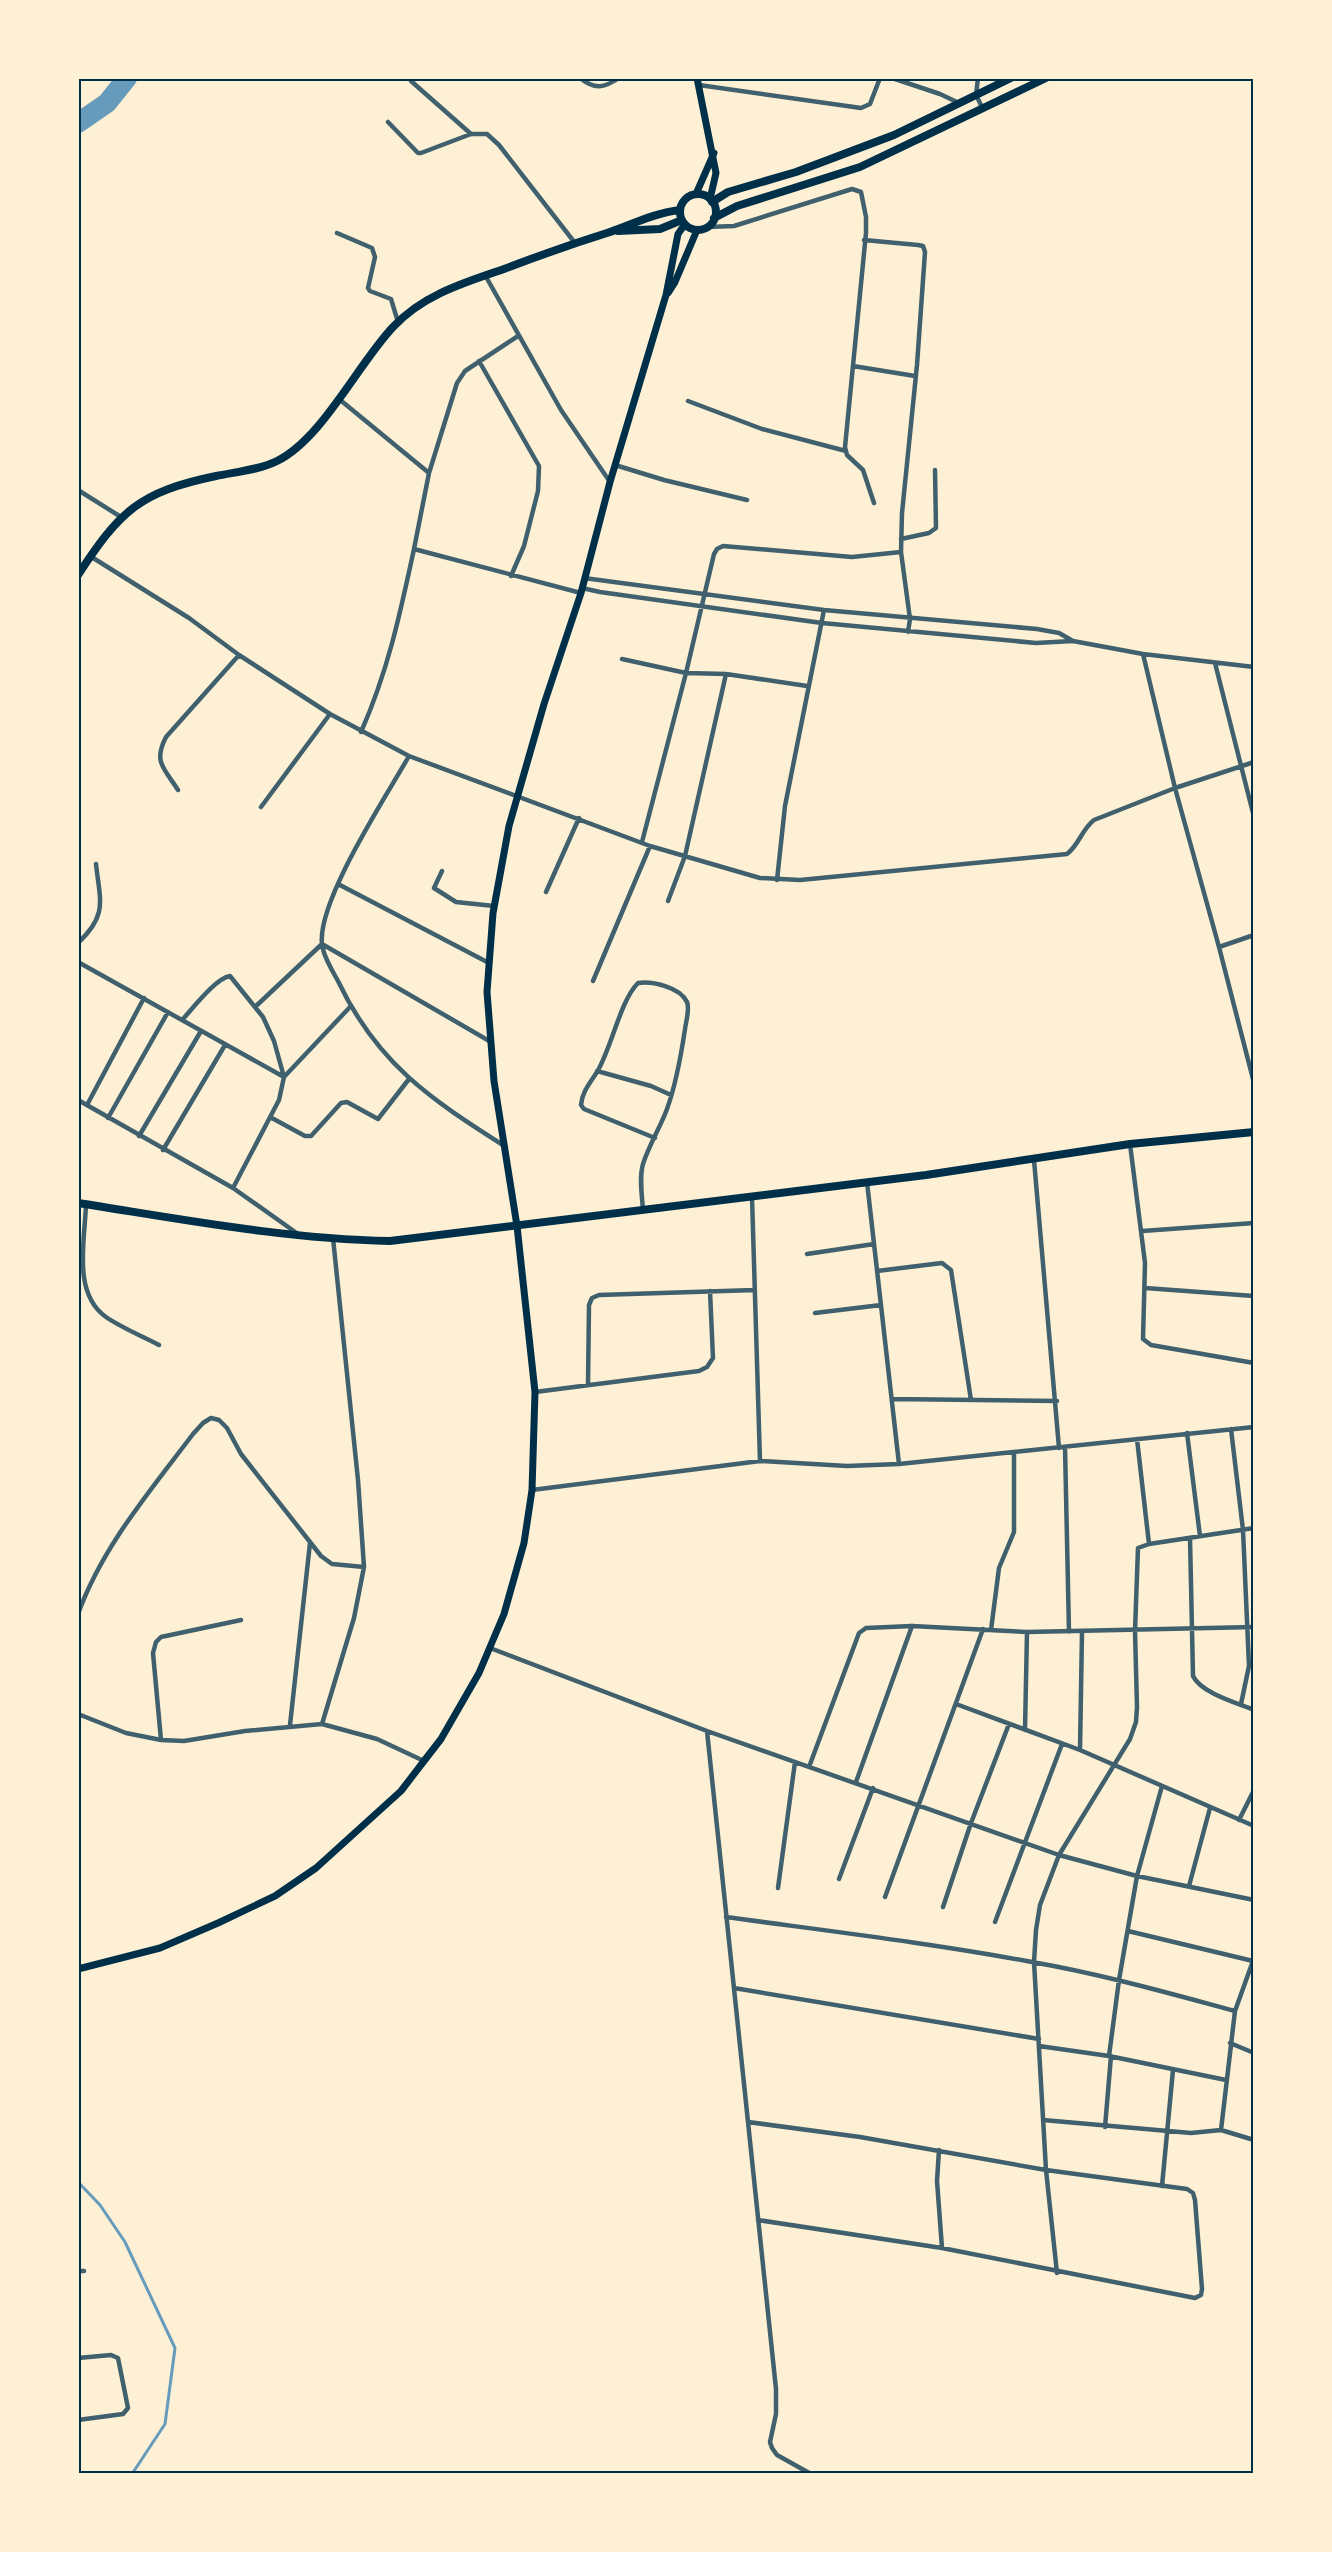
<svg xmlns="http://www.w3.org/2000/svg" width="1332" height="2552" font-family="'Golos Text',sans-serif">
	<style>
		.lines { fill: none; stroke-linecap: round; stroke-linejoin: round }
		.stream { stroke: #669bbc; stroke-width: 3 }
		.river { stroke: #669bbc; stroke-width: 20 }
		.minor { stroke: #3f606c; stroke-width: 4.5 }
		.secondary { stroke: #003049; stroke-width: 7 }
		.primary { stroke: #003049; stroke-width: 8 }
		.neatline { fill: none; stroke: #003049; stroke-width: 2 }
	</style>
	<rect width="100%" height="100%" fill="#fdf0d5"/>
	<g class="lines">
		<path class="stream" d="M78,2182L100,2205L125,2242L175,2348L165,2424L132,2474"/>
		<path class="river" d="M78,123L107,103L127,78"/>
		<path class="minor" d="M580,78C595,90 604,88 619,78
			M892,78L940,94L959,103
			M978,78L976,95L983,109
			M411,81L471,134
			M699,85L861,108L870,104L880,78
			M388,122L418,153H421L471,134H487L499,145L575,243
			M708,227L734,226L852,189L861,192L866,217V233L845,447L847,455L863,470L874,503
			M337,233L372,248L375,257L368,288L370,291L391,299L398,322
			M864,240L918,245L923,246L925,252L917,365L902,513L901,552L910,619L908,632
			M485,275L561,410L610,482
			M518,336L465,371L457,383L429,473L414,549L581,593
			M479,361L539,466L538,491L524,546L511,576
			M853,366L915,376
			M339,399L429,473
			M688,401L762,429L846,451
			M615,465L664,480L747,500
			M78,490L121,517
			M901,539L929,533L936,528L935,470
			M90,556L189,618L239,655L330,714L409,756L650,846L760,878L800,880L1067,854C1079,845 1082,829 1094,820L1175,788L1254,762
			M584,578L824,610L1037,629L1059,633L1073,641
			M582,588L600,592L822,623L1036,643L1073,641L1143,654L1254,667
			M1143,654L1175,788L1219,947L1254,935
			M622,659L686,673L726,674L807,686
			M1215,663L1254,817
			M361,732C388,671 400,614 414,549
			M409,756C387,795 317,901 322,944C323,956 332,970 338,981C377,1063 429,1098 503,1145
			M178,790C164,768 153,762 166,737L239,655
			M261,807L330,714
			M642,842L686,673L714,554L717,549L723,546L852,557L901,552
			M442,871L434,888L456,902L494,906
			M777,880L785,806L824,610
			M338,884L489,963
			M546,892L579,818
			M668,901L685,856L726,674
			M78,943C108,915 100,901 96,864
			M1219,947L1254,1083
			M78,962L284,1077L350,1007
			M593,981L650,846
			M255,1007L322,944L491,1042
			M183,1019C193,1008 216,978 230,976L263,1017L274,1041L284,1077L279,1100L233,1188
			M597,1071L651,1086L671,1095
			M78,1100L233,1188L298,1234
			M87,1105L144,998
			M270,1117L305,1136H311L341,1103L347,1102L378,1119L409,1079
			M108,1118L168,1012
			M139,1136L201,1031
			M1130,1144L1145,1263L1143,1339L1151,1345L1254,1363
			M163,1150L225,1045
			M1034,1160L1059,1448
			M867,1182L899,1464
			M752,1197L760,1461
			M86,1204C85,1240 72,1293 106,1317C122,1328 142,1336 159,1345
			M643,1210C642,1195 639,1178 643,1164C649,1145 660,1128 667,1109C676,1084 681,1056 685,1029C686,1021 690,1009 687,1002C680,987 652,981 638,983C620,1001 612,1047 597,1072C590,1083 582,1092 581,1105L584,1109L655,1138
			M1142,1231L1254,1223
			M807,1254L874,1244
			M877,1271L942,1263L951,1270L971,1400
			M1145,1288L1254,1296
			M815,1313L881,1305
			M588,1385L589,1305L592,1298L599,1295L755,1290
			M535,1392L699,1371L707,1367L713,1358L710,1291
			M892,1399L1057,1401
			M1231,1429L1243,1530L1249,1666L1241,1704
			M1187,1433L1200,1536
			M1137,1439L1149,1544
			M1065,1447L1069,1632
			M532,1490L760,1461L847,1466L899,1464L1254,1427
			M1190,1538L1193,1676C1201,1693 1237,1703 1254,1710
			M78,1614C102,1547 150,1491 193,1434L203,1423L211,1418L219,1420L227,1428L241,1454L321,1556L332,1564L364,1567
			M991,1630L999,1568L1014,1532V1452
			M490,1648L707,1731L1059,1855L1137,1876L1254,1900
			M956,1704L1080,1750L1254,1826
			M78,1714L126,1733L161,1740L184,1741L245,1731L322,1724L354,1618L364,1567L358,1480L333,1238
			M322,1724L377,1739L424,1761
			M290,1725L310,1543
			M1025,1730L1027,1632
			M707,1731L776,2389V2414L770,2442L772,2448L777,2455L811,2474
			M161,1740L153,1653L156,1642L161,1637L241,1620
			M1080,1750L1082,1632
			M809,1767L859,1633L866,1628L912,1626L1027,1632L1254,1627
			M856,1782L912,1626
			M1239,1820L1254,1790
			M839,1879L873,1788
			M1189,1886L1210,1808
			M778,1888L795,1762
			M885,1897L983,1629
			M943,1907L971,1823L1009,1724
			M726,1917C828,1931 930,1943 1032,1962C1101,1974 1168,1993 1235,2011
			M995,1922L1062,1744
			M1128,1931L1253,1961
			M734,1988L1039,2039
			M1230,2043L1254,2053
			M1039,2046L1109,2056L1226,2080
			M1109,2056L1119,1980L1137,1876L1162,1786
			M1043,2120L1191,2133L1221,2130L1254,2140
			M748,2122L860,2137L1046,2170L1187,2189L1193,2193L1195,2200L1202,2289L1201,2295L1195,2298L942,2248L758,2220
			M1105,2127L1111,2056
			M1221,2130L1235,2011L1254,1958
			M939,2150L937,2181L942,2248
			M1162,2186L1173,2070
			M78,2271H84
			M1057,2273L1046,2170L1034,1962L1036,1930L1040,1905L1059,1855L1130,1739L1136,1722L1137,1707L1135,1631L1138,1548L1149,1544L1254,1528
			M78,2358L111,2355L118,2358L128,2408L123,2414L78,2420"/>
		<path class="secondary" d="M697,78L716,173L710,199
			M696,194L714,153
			M668,293L675,282L697,230
			M78,1969L160,1948L218,1923L275,1896L316,1868L401,1791L424,1761L441,1739L479,1673L504,1614L524,1543L532,1490L535,1392L517,1226L494,1081L487,992L493,913L509,826L544,704L581,593L610,482L666,295L678,234L685,224"/>
		<path class="primary" d="M680 212a18 18 0 1 1 36 0a18 18 0 1 1-36 0Z
			M712,202L728,192L796,172L894,135L1011,78
			M714,218L737,206L860,167L1046,78
			M618,231L660,229L682,220
			M78,575C120,511 139,492 216,476C235,472 259,470 277,461C322,439 358,364 393,327C423,295 463,283 504,269C538,256 572,244 607,233C631,225 654,213 680,210
			M78,1203C181,1219 285,1239 390,1241L926,1175L1130,1144L1254,1132"/>
	</g>
	<rect width="1332" height="2552" fill="none" stroke="#fdf0d5" stroke-width="159"/>
	<rect x="80" y="80" width="1172" height="2392" class="neatline"/>
</svg>
